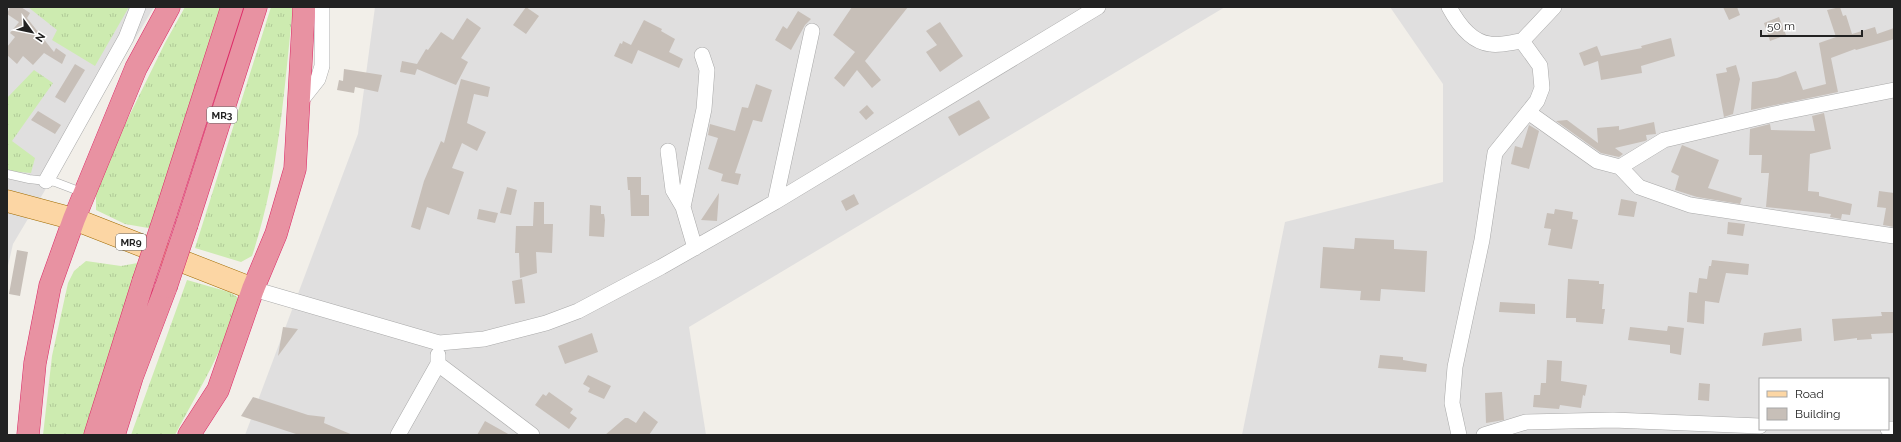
<svg xmlns="http://www.w3.org/2000/svg" width="1901" height="442" font-family="Raleway,sans-serif">
	<style>
		.residential { fill: #e0dfdf; fill-rule: evenodd }
		.grass { fill: url(#grass-tufts) }
		.building { fill: #c7bfb8 }
		.lines { fill: none; stroke-linecap: round; stroke-linejoin: round }
		.lane-casing { stroke: #a9a9a9; stroke-width: 9 }
		.street-casing { stroke: #a9a9a9; stroke-width: 16 }
		.primary-casing { stroke: #a06b00; stroke-width: 23 }
		.highway-casing { stroke: #dc2a67; stroke-width: 23 }
		.lane { stroke: #fff; stroke-width: 8 }
		.street { stroke: #fff; stroke-width: 15 }
		.primary { stroke: #fcd6a4; stroke-width: 22 }
		.highway { stroke: #e892a2; stroke-width: 22 }
		.highway-bridge-casing { stroke: #dc2a67; stroke-width: 23; stroke-linecap: butt }
		.highway-bridge { stroke: #e892a2; stroke-width: 22 }
		.labels { text-anchor: middle; stroke-width: 3; stroke-linejoin: round; paint-order: stroke }
		.shield { fill: #fff; stroke: #646464; stroke-width: 1 }
		.shield-label { font-size: 10px; font-weight: bold; fill: #222 }
	</style>
	<defs>
		<pattern id="grass-tufts" width="24" height="20" patternUnits="userSpaceOnUse"><rect width="24" height="20" fill="#cdebb0"/><path d="M3 7l-1-3M5 7V3M7 7l1-3M15 17l-1-3M17 17v-4M19 17l1-3" fill="none" stroke="#b0c997"/></pattern>
	</defs>
	<rect width="100%" height="100%" fill="#f2efe9"/>
	<path class="residential" d="M7,7H154L13,244L7,270Z
		M375,7H1225L689,327L706,435H245L358,134Z
		M1390,7H1894V435H1242L1285,222L1443,182V84ZM1760,379H1888V429H1760Z"/>
	<path class="grass" d="M28,7H129L95,66L52,40L57,30Z
		M185,7H225L154,229L125,224L96,210V192L106,163L165,43Z
		M271,7H293C284,90 279,176 252,256L241,262L195,248Z
		M34,70L53,83L12,141L35,158L31,173L9,171L7,170V98Z
		M86,261L121,266L143,262L87,435H43L52,356L68,283L74,271Z
		M187,280L229,292L239,298C226,347 198,391 175,435H131Z"/>
	<path class="building" d="M10,7H21L30,13L27,18L54,52L56,48L66,55L62,64L44,53L33,65L23,56L17,64L7,55V47L15,37L10,33L19,22L7,14Z
		M526,7L539,16L526,34L513,25Z
		M852,7H908L865,61L881,80L872,88L857,70L844,87L834,78L855,52L833,35Z
		M1723,7H1737L1740,15L1729,20Z
		M1840,7L1843,16L1846,15L1852,34L1875,27L1877,34L1894,28V39L1856,50L1855,49L1831,58L1838,92L1751,110L1752,82L1777,78L1796,71L1803,90L1826,84L1819,43L1836,37L1827,10Z
		M798,11L811,19L805,25L791,50L775,40L783,26L787,29Z
		M1779,17L1786,35L1770,41L1764,23Z
		M467,18L481,28L461,58L468,62L456,85L417,69L415,75L400,72L402,61L417,64L426,49L428,50L441,32L453,40Z
		M644,20L662,29L661,31L675,39L669,52L683,59L679,68L638,50L632,64L614,56L620,43L622,44L623,41L631,45Z
		M940,22L963,56L940,72L926,52L937,45L926,31Z
		M1671,38L1675,56L1641,66L1642,73L1601,80L1598,61L1584,66L1579,53L1597,46L1601,56L1642,48L1641,46Z
		M75,64L85,70L65,103L55,97Z
		M1736,65L1740,79L1733,114L1724,117L1716,74L1727,72L1726,68Z
		M344,69L382,75L378,92L355,87L354,93L337,90L339,80L343,81Z
		M461,79L490,87L488,97L474,94L467,123L486,132L477,151L462,143L452,168L464,172L449,215L427,207L420,230L411,227L424,181L441,141L444,143Z
		M756,84L772,90L762,122L753,120L735,173L741,174L738,185L721,181L723,174L708,169L718,138L708,135L710,124L735,131L742,107L748,108Z
		M979,100L990,118L959,136L948,117Z
		M867,105L874,113L866,120L859,112Z
		M38,111L61,125L55,134L31,120Z
		M1824,113L1831,149L1810,154L1808,191L1819,192V196L1852,204L1850,215L1842,214L1841,219L1830,217L1831,214L1766,207L1769,173H1761L1762,155H1749L1750,129L1770,124L1771,130L1815,131L1812,116Z
		M1567,120L1598,143L1597,128L1619,126V130L1654,122L1656,134L1646,135L1647,140L1645,141L1615,148L1623,154L1619,157L1601,153L1556,121Z
		M1529,125L1539,131L1529,169L1511,164L1515,146L1522,148Z
		M1682,145L1719,160L1708,188L1742,198L1740,204L1697,197L1675,190L1679,176L1671,172Z
		M627,177H641V195H649V216H631L630,190H628Z
		M507,187L517,190L511,215L500,213Z
		M1879,191L1894,193V227L1883,225L1886,208L1877,207Z
		M719,193L717,221L701,220Z
		M854,194L859,204L846,211L841,201Z
		M1621,199L1637,202L1634,217L1618,215Z
		M534,202H544V224H553L552,253L536,252L537,273L520,278L519,253H515L516,226H533Z
		M590,205L601,206V214H604L605,220L604,237L589,236Z
		M479,209L498,213L495,223L477,219Z
		M1555,209L1573,212L1572,219L1578,220L1572,249L1548,245L1551,229L1544,228L1547,213L1554,214Z
		M1728,222L1745,224L1743,236L1727,234Z
		M1355,238L1394,240V249L1427,251L1425,292L1381,289L1380,301L1360,300L1361,291L1320,288L1323,247L1354,249Z
		M17,250L28,252L20,296L9,294Z
		M1712,260L1749,264L1748,275L1726,273L1719,303L1705,301L1704,324L1687,322L1689,292L1697,293L1699,278L1707,279L1709,266H1711Z
		M522,279L525,303L515,304L512,281Z
		M1568,279L1599,281V284H1604L1602,309H1605L1603,324L1576,322V318H1566Z
		M1500,302L1535,304V314L1499,312Z
		M1881,312H1894V333L1871,334L1872,339L1857,340V338L1834,341L1832,319L1882,316Z
		M1668,326L1684,328L1681,355L1670,353V345L1628,340L1630,327L1667,331Z
		M283,327L298,329L278,356Z
		M1801,328L1802,341L1762,346L1764,333Z
		M592,333L598,352L565,364L558,346Z
		M1380,355L1403,357V360L1427,364L1426,372L1378,368Z
		M1547,360L1562,361L1561,381L1587,385L1585,396L1583,395L1581,408L1560,405L1559,409L1533,407L1534,395H1540L1541,383H1546Z
		M588,375L611,386L604,399L588,392L590,388L583,384Z
		M1699,383L1710,384L1709,401L1698,400Z
		M549,392L573,409L570,413L577,418L569,429L535,405L543,394L546,396Z
		M1502,392L1504,420L1486,423L1485,393Z
		M253,397L308,415L325,417L324,423L353,435H299L241,416Z
		M644,411L658,422L649,435H605L625,418H628L636,423Z
		M485,421L510,435H477Z"/>
	<g class="lines">
		<g class="lane-casing">
			<path id="lane" d="M7,174L29,179L55,182L84,193"/>
		</g>
		<g class="street-casing">
			<path id="street" d="M1449,7C1457,22 1471,42 1490,44C1500,46 1512,42 1522,41L1554,7
				M299,103L318,79L322,66V7
				M1528,112L1597,161L1620,167L1639,187L1690,205L1894,236
				M668,151L673,190L683,207
				M1620,167L1664,140L1774,114L1894,90
				M46,181L126,38L138,7
				M775,202L812,31
				M695,248L683,207L704,109L707,70L702,55
				M253,289L439,343L484,339L546,323L578,311L661,267L775,202L1098,7
				M438,364L532,435
				M1888,429H1894
				M398,435L438,364V355
				M1459,435L1452,403L1455,367L1482,240L1495,153L1537,101L1542,88L1540,66L1522,41
				M1484,435L1526,422L1613,420L1760,426"/>
		</g>
		<g class="primary-casing">
			<path id="primary" d="M7,201L74,219L253,289"/>
		</g>
		<g class="highway-casing">
			<path id="highway" d="M166,213L232,7
				M187,224L256,7
				M28,435L35,363L50,286L74,219L136,68L169,7
				M95,435L143,282
				M114,435L132,377L166,287
				M189,435L218,390L253,289L276,234L295,169L304,7"/>
		</g>
		<use href="#lane" class="lane"/>
		<use href="#street" class="street"/>
		<use href="#primary" class="primary"/>
		<use href="#highway" class="highway"/>
		<g class="highway-bridge-casing">
			<path id="highway-bridge" d="M143,282L166,213
				M166,287L187,224"/>
		</g>
		<use href="#highway-bridge" class="highway-bridge"/>
	</g>
	<g class="labels">
		<g class="shield">
			<rect x="207" y="107" width="30" height="16" rx="3"/>
			<rect x="116" y="234" width="30" height="16" rx="3"/>
		</g>
		<g class="shield-label">
			<text x="222" y="119">MR3</text>
			<text x="131" y="246">MR9</text>
		</g>
	</g>
	<rect width="1901" height="442" fill="none" stroke="#222222" stroke-width="16"/>
	<rect x="1759" y="378" width="130" height="52" fill="#ffffff" stroke="#a7a7a7"/>
	<rect x="1767" y="391" width="20" height="6" fill="#fcd6a4" stroke="#a7a7a7"/>
	<text x="1795" y="398" font-size="12" fill="#222222">Road</text>
	<rect x="1767" y="408" width="20" height="12" fill="#c7bfb8" stroke="#a7a7a7"/>
	<text x="1795" y="418" font-size="12" fill="#222222">Building</text>
	<g transform="translate(32 32) rotate(123)" stroke="#ffffff" stroke-width="3" paint-order="stroke">
	<path d="M0-3L7 15L0 10L-7 15Z" fill="#222222"/>
	<text y="-6" font-size="11" font-weight="bold" text-anchor="middle" fill="#222222">N</text>
	</g>
	<path d="M1761 30v6h101v-6" fill="none" stroke="#222222" stroke-width="2"/>
	<text x="1767" y="30" font-size="12" fill="#222222" stroke="#ffffff" stroke-width="3" paint-order="stroke">50 m</text>
</svg>
